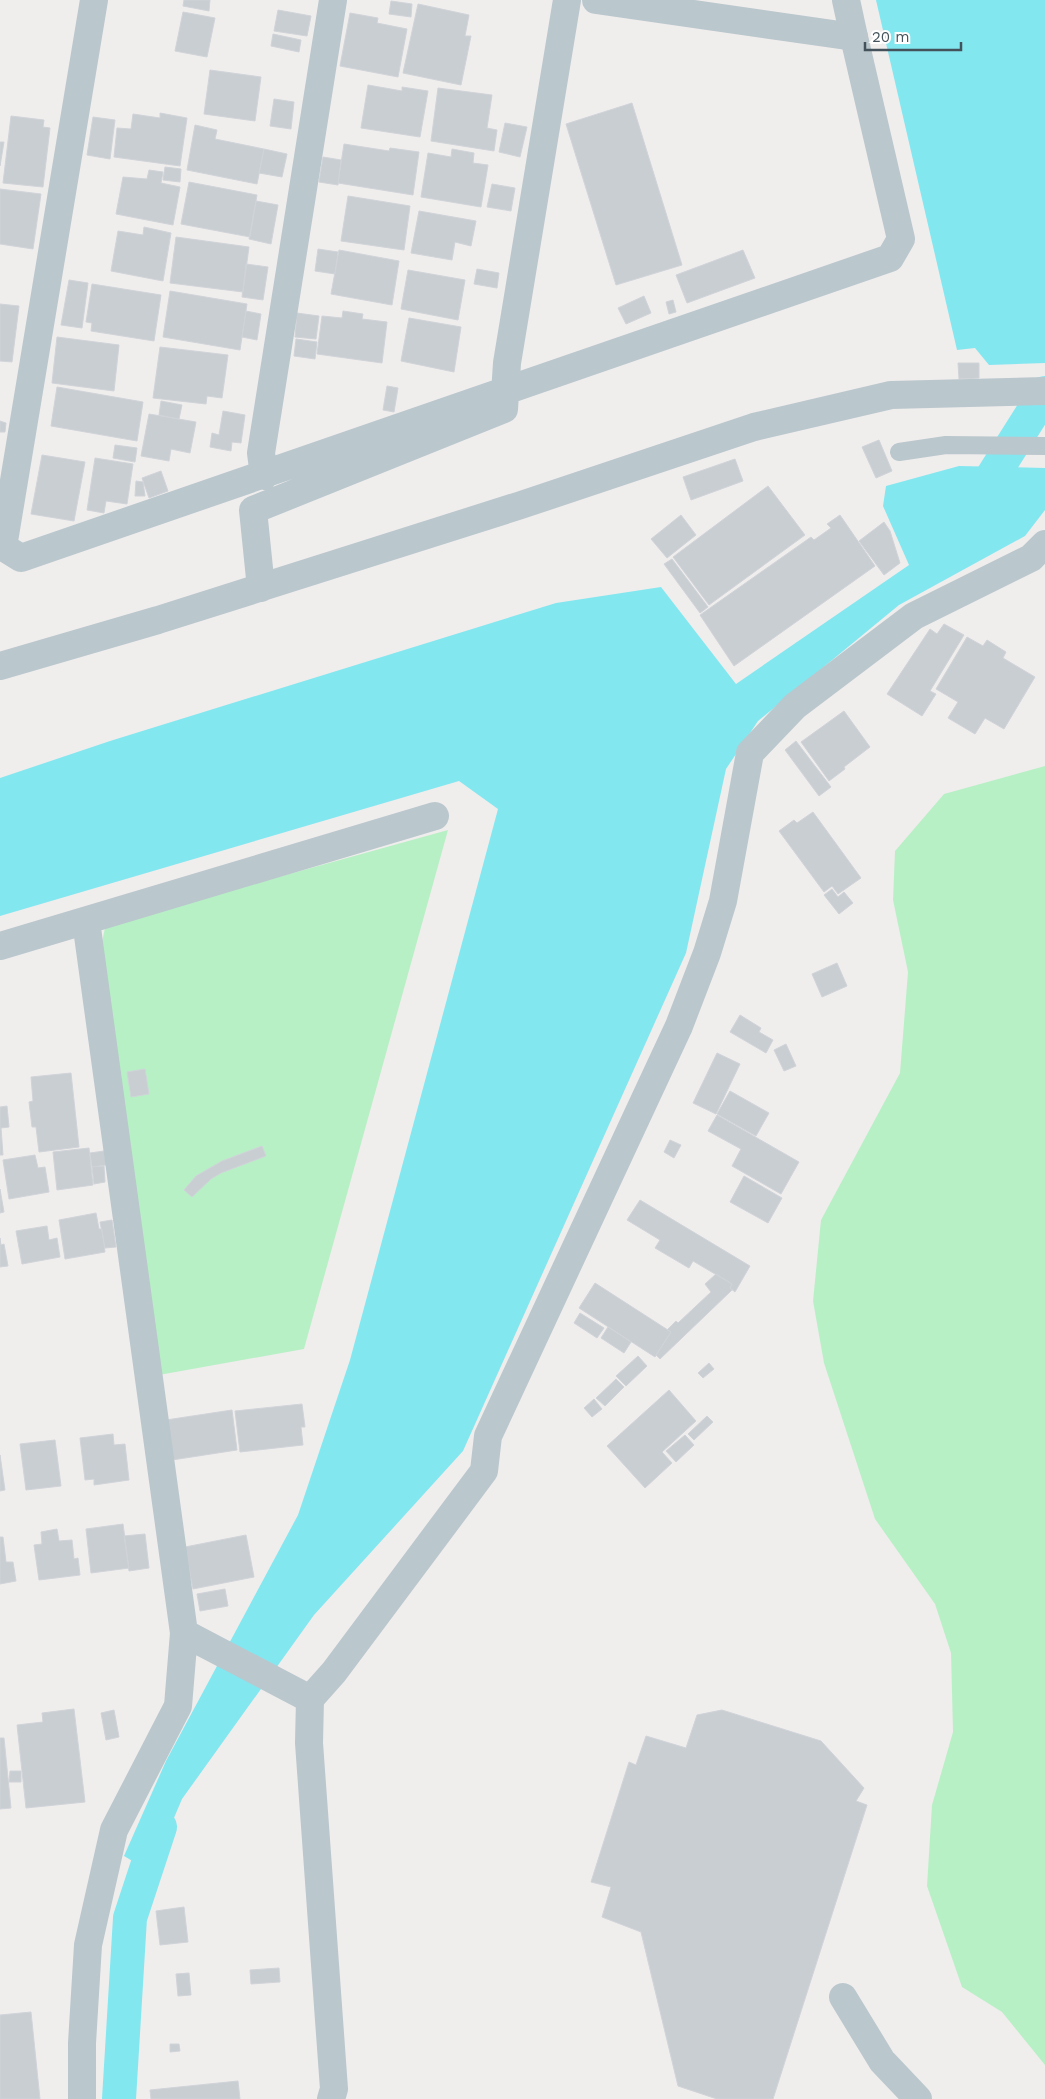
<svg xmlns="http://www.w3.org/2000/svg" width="1045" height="2099" font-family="'Work Sans',sans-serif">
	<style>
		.green { fill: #b8f0c6 }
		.water { fill: #83e7f0 }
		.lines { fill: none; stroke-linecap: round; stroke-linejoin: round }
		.canal { stroke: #83e7f0; stroke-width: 34 }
		.building { fill: #c9ced2; stroke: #d0d4d9 }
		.service { stroke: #bac7cd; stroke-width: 18 }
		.minor { stroke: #bac7cd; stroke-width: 28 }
		.tertiary { stroke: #bac7cd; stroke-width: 28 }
	</style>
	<rect width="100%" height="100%" fill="#f0eded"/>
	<path class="green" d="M1045,766V2065L1002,2012L962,1987L927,1886L932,1805L953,1732L951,1653L935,1604L875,1519L824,1363L813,1301L821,1220L900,1073L908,972L893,900L895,851L944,794Z
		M448,830L304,1349L159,1375L101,947L105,928L119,921Z"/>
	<path class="water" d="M876,0H1045V363L989,365L975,348L957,350Z
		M959,466L1045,468V510L1025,536L899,605L758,721L726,769L686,953L463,1451L314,1615L182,1799L151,1872L124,1856L166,1761L298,1515L350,1360L498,809L459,781L0,916V778L110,741L556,603L661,587L736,684L909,565L883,506L886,486Z"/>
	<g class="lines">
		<path class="canal" d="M973,507L1045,393
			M119,2099L130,1918L160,1827"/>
	</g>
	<path class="building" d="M184,0H210L209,11L183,6Z
		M391,1L412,4L411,17L389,14Z
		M418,4L469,15L465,36H471L461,85L403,73Z
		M278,10L311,16L307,36L274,31Z
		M183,12L215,18L207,57L175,51Z
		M350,13L378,18L377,23L407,29L398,77L340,66Z
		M273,34L301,40L299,52L271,46Z
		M210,70L261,77L255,121L204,114Z
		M368,85L402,91V87L428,91L420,137L361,128Z
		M438,88L492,95L487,128L497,130L494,151L431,141Z
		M274,99L294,102L291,129L270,126Z
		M632,103L682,265L616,285L566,124Z
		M160,113L187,118L180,166L114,157L117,128L131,129L133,114L160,118Z
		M11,116L44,120L43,127L50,128L43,187L3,183Z
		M93,117L115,120L110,159L87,155Z
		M505,123L527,127L520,157L499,152Z
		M195,125L217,130L215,139L264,149L257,184L187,170Z
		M0,142H4L0,166Z
		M344,144L389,151L390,148L419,152L413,195L338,183Z
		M264,149L287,154L282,177L259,173Z
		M452,149L474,153L473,163L488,165L481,207L421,197L428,153L451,157Z
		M323,157L341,160L338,185L319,182Z
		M165,167L181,169L180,182L163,180Z
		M149,170L163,172L161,183L180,187L173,225L116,214L123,177L147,179Z
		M189,182L257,195L250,237L181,224Z
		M492,184L515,188L511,211L487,207Z
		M0,189L41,194L33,249L0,244Z
		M348,196L410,206L404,250L341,241Z
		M256,201L278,205L271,244L249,239Z
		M419,211L476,221L471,246L455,242L452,260L411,253Z
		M144,227L171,233L163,281L111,271L118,231L143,235Z
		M176,237L249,247L243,292L170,283Z
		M318,249L338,252L335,274L315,271Z
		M339,250L399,261L392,305L331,294Z
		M743,250L755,278L687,303L676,275Z
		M246,264L268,267L263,300L242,297Z
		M477,269L499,273L497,288L474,284Z
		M408,270L465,280L458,320L401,309Z
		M69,280L88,283L82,328L61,325Z
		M92,284L161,295L154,341L91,331L92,323L86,322Z
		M170,291L247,304L240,350L163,337Z
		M644,296L651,313L626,324L618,308Z
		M673,300L676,312L669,314L666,302Z
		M0,304L19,306L12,362L0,361Z
		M246,311L261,314L257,340L242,337Z
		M343,311L363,314L362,319L387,322L382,363L317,354L322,316L342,318Z
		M297,313L319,316L316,339L295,337Z
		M409,318L461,327L454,372L401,361Z
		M57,337L119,345L114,391L52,383Z
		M296,339L317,342L315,359L294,356Z
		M160,347L228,355L222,398L207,396L206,404L153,398Z
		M958,363H979V378L959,379Z
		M387,386L398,388L394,412L383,410Z
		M57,387L143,402L137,441L51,426Z
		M161,401L182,405L179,419L159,415Z
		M223,411L245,415L241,443L232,442L231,451L210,447L212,433L219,435Z
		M149,414L196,422L190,453L171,449L169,461L141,456Z
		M0,421L6,423L5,432H0Z
		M879,440L892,471L876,478L862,447Z
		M115,445L137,448L135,462L113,458Z
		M42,455L85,462L74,521L31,514Z
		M95,458L133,464L127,504L106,501L104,513L87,510Z
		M735,459L743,481L691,500L683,477Z
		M161,471L168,491L149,498L142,478Z
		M136,481L143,482L145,496H135Z
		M768,486L805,535L709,605L673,557Z
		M681,515L696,535L667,558L651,539Z
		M840,515L875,566L734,666L700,615L811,537L814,540L831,528L827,524Z
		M884,522L890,531L900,563L884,575L859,541Z
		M672,559L708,607L700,613L664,564Z
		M944,624L964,635L930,691L936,694L922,716L887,694L930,629L937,634Z
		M967,637L983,646L987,640L1006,652L1003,658L1035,677L1004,729L985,718L975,734L948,718L958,702L936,689Z
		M844,711L870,747L844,767L845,769L829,781L801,742Z
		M796,741L831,787L819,796L785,750Z
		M813,812L861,878L838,894L832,886L824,892L779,831L794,820L797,823Z
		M832,889L838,897L844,892L853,903L839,914L824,895Z
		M837,963L847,986L822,997L812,974Z
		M740,1015L761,1028L759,1032L773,1040L766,1053L730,1032Z
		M786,1044L796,1066L784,1071L774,1050Z
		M717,1053L740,1064L716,1114L693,1103Z
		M145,1069L149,1094L131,1097L127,1072Z
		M71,1073L79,1147L39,1152L36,1127H32L29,1102L33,1101L31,1077Z
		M730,1091L769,1113L756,1136L717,1114Z
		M7,1106L9,1127L1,1128L3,1155H0V1107Z
		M717,1115L799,1162L781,1194L732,1166L741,1149L708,1131Z
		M670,1140L681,1145L674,1158L664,1152Z
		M262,1146L266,1156L221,1173L211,1179L192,1197L184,1190L196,1176L222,1161Z
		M89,1148L93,1185L57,1190L53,1152Z
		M104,1151L106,1165L92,1167L90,1153Z
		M35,1155L38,1168L45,1167L49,1192L9,1199L3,1160Z
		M104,1166L105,1182L94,1184L92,1167Z
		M744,1176L782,1198L768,1223L730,1202Z
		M0,1189L4,1212L0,1213Z
		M640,1200L750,1266L735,1292L730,1288L732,1284L693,1261L689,1268L655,1248L660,1240L627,1220Z
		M96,1213L99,1229H102L105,1252L65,1259L59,1220Z
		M112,1220L116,1247L105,1248L100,1222Z
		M47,1226L49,1240L57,1238L60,1257L22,1264L16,1231Z
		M0,1238L1,1245L4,1244L8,1266L0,1267Z
		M716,1274L732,1284L730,1288L732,1290L660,1359L656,1355L671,1332L667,1330L676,1321L678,1323L711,1292L705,1284Z
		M595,1283L671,1332L655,1357L579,1308Z
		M580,1313L604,1328L597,1338L574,1323Z
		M608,1327L631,1342L624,1353L601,1338Z
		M638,1356L647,1366L626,1386L616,1376Z
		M709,1363L714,1369L703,1378L698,1373Z
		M616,1379L624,1387L605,1406L596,1398Z
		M669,1390L696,1421L662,1452L672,1463L645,1488L607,1446Z
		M594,1399L602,1409L592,1417L584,1408Z
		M302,1404L305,1427H301L303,1445L240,1452L235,1411Z
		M232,1410L237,1450L172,1460L166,1420Z
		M707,1416L713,1422L694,1440L688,1434Z
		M113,1434L114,1445L125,1444L129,1480L94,1485V1479L85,1480L80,1438Z
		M685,1435L694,1445L676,1462L666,1451Z
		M55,1440L61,1486L26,1490L20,1444Z
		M0,1455L5,1490L0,1491Z
		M123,1524L129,1568L91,1573L86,1529Z
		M57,1529L59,1541L72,1540L74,1559L78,1558L80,1575L39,1580L34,1545L42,1544L41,1532Z
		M145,1534L149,1568L129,1571L124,1536Z
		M246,1535L254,1577L193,1589L185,1547Z
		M0,1537H3L6,1562H13L16,1581L0,1584Z
		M225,1589L228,1606L200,1611L197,1594Z
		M74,1709L85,1802L26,1808L17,1725L43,1722L42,1713Z
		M114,1710L119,1737L106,1740L101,1713Z
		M722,1710L821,1741L864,1788L856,1801L867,1805L773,2099H717L678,2086L641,1932L602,1917L611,1887L591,1882L629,1762L636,1765L646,1736L686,1748L697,1715Z
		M0,1738H4L11,1808L0,1809Z
		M10,1771H21V1782H9Z
		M184,1907L188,1942L160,1945L156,1911Z
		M279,1968L280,1982L251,1984L250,1970Z
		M189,1973L191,1995L178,1996L176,1974Z
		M31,2012L40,2099H0V2015Z
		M170,2044H179L180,2051L170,2052Z
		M238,2081L240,2099H151L150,2090Z"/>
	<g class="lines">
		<path class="service" d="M899,452L946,445L1045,446"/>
		<path class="minor" d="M94,0L3,547L21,558L890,258L901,239L854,37
			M264,476L261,453L333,0
			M261,588L253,510L504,409L507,363L567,0
			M0,666L158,620L518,506L754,427L891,395L1045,391
			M0,946L435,816
			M184,1633L310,1699
			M843,1997L882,2061L918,2099
			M82,2099V2043L88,1945L114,1830L178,1706L184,1633L86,921
			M331,2099L334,2089L309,1743L310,1699L334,1672L484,1471L488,1436L679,1026L707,953L723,901L750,753L795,706L914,616L1031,558L1045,544"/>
		<path class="tertiary" d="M596,0L854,37L846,0"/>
	</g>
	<path d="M865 42v8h96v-8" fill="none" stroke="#44535b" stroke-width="2.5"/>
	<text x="872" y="42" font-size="15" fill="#44535b" stroke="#ffffff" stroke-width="4" paint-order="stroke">20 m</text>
</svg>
